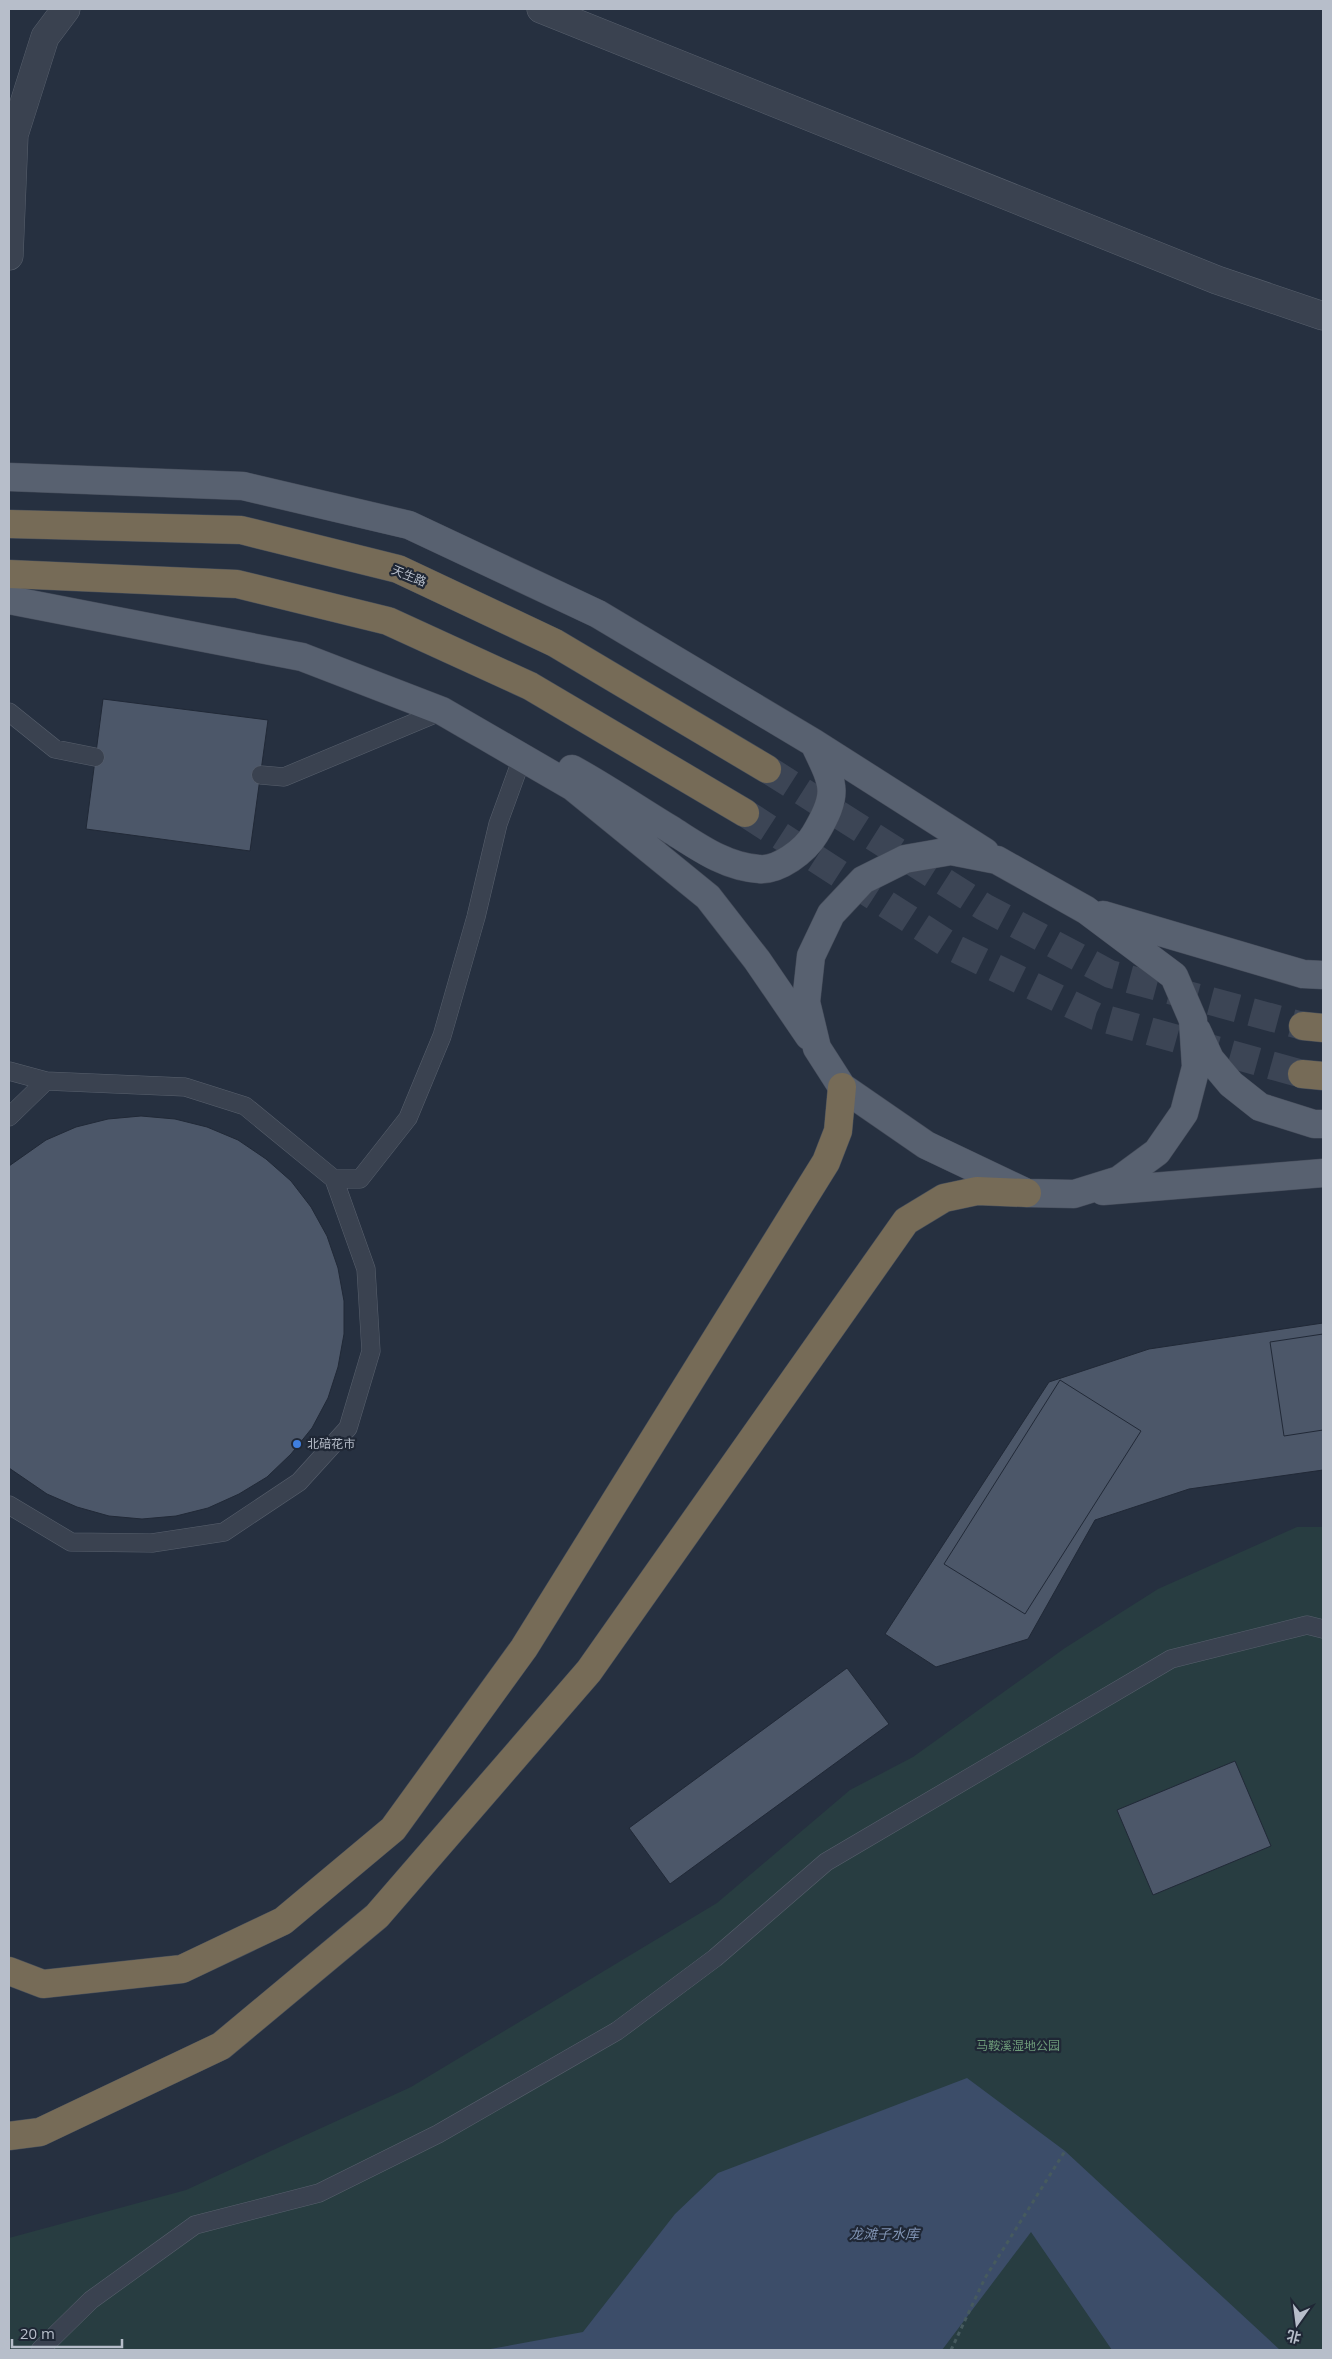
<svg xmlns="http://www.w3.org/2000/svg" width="1332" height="2359" font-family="'Open Sans','Noto Sans SC',sans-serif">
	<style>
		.green { fill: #283d41 }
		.water { fill: #3c4d69 }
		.building { fill: #4c5769; stroke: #212937 }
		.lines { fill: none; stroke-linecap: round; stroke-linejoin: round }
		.highway-tunnel { stroke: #3c4555; stroke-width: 28; stroke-dasharray: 28 14; stroke-linecap: butt }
		.lane-casing { stroke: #58606d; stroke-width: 19 }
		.street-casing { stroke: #58606d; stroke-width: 29 }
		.primary-casing { stroke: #444b59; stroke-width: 29 }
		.highway-casing { stroke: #454d5a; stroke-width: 29 }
		.path { stroke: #465a5e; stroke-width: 3; stroke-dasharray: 4 4; stroke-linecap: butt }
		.lane { stroke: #3a4250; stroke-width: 18 }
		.street { stroke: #3a4250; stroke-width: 28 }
		.primary { stroke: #586170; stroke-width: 28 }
		.highway { stroke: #766b57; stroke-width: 28 }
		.shop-dot { fill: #3f7fe0; stroke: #1f2735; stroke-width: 2 }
		.labels { text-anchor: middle; stroke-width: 4.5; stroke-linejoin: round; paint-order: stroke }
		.street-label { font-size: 12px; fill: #b7beca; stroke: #1f2735 }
		.poi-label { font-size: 12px; fill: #b7beca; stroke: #1f2735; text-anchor: start }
		.park-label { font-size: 12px; fill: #6e9b7a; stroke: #1f2735 }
		.water-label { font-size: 14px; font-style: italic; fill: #7f92b2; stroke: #1f2735 }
	</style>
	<rect width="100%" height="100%" fill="#263040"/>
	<path class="green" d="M1297,1527H1323V2350H9V2238L186,2190L411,2087L717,1903L850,1790L913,1757L1065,1648L1158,1589Z"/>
	<path class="water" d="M967,2078L1065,2151L1280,2350H1112L1031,2232L942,2350H485L583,2332L675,2214L718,2173Z"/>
	<path class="building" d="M103,699L268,720L250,851L86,829Z
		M141,1116L175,1119L207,1127L238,1140L266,1159L291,1181L311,1207L327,1236L338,1268L344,1301V1334L338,1367L328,1398L312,1428L291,1454L267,1477L239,1494L208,1508L176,1516L142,1519L109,1516L77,1507L47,1494L9,1468V1166L46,1140L76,1127L108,1119Z
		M1323,1323V1470L1189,1489L1095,1520L1028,1639L936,1667L885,1634L1049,1382L1149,1349Z
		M1323,1334V1430L1284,1436L1270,1342Z
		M1060,1380L1141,1431L1025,1614L944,1564Z
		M847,1668L889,1724L670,1884L629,1828Z
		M1235,1761L1271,1846L1153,1895L1117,1810Z"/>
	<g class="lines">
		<path class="highway-tunnel" d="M767,769L984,907L1110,974L1303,1026
			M745,813L954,948L1095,1016L1302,1074"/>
		<g class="lane-casing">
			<path id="lane" d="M9,712L55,749L95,757
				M261,775L284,777L442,711
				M9,1071L46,1081L185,1087L245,1106L334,1179H360L408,1118L442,1036L476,917L498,824L522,758
				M9,1117L46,1081
				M9,1505L71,1542L152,1543L224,1532L299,1482L348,1428L371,1351L366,1269L334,1179
				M40,2350L91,2300L195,2225L319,2193L438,2134L617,2031L715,1958L826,1862L1171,1659L1307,1625L1323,1629"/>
		</g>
		<g class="street-casing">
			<path id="street" d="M541,9L1217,280L1323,316
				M9,256L14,135L45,37L66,9"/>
		</g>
		<g class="primary-casing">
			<path id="primary" d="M9,477L243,486L409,525L598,614L814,743L985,852
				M9,600L302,657L442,711L573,787L708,897L757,960L809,1036
				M572,769C605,787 637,809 670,829C697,846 725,867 759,869C778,871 805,851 815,834C840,792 834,785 814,743
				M951,851L997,860L1086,910L1174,976L1193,1020L1196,1067L1184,1113L1157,1152L1119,1180L1074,1194L1027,1193L926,1145L842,1087L817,1048L806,1002L811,956L831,914L863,880L905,859Z
				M1103,915L1303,974L1323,975
				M1197,1031L1210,1059L1231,1084L1260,1107L1314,1124H1323
				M1103,1191L1323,1173"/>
		</g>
		<g class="highway-casing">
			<path id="highway" d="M9,524L241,530L398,569L555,643L767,769
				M9,574L237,584L388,621L530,686L745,813
				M1303,1026L1323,1028
				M1302,1074L1323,1076
				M9,1971L43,1984L182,1969L283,1921L393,1829L524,1648L826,1162L838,1131L842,1087
				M9,2136L40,2132L221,2046L377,1916L589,1671L906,1221L944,1198L977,1191L1027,1193"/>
		</g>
		<path class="path" d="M951,2350L985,2278L1065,2151"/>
		<use href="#lane" class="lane"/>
		<use href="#street" class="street"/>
		<use href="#primary" class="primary"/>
		<use href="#highway" class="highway"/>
	</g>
	<circle class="shop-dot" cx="297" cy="1444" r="5"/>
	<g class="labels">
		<g class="street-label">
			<text transform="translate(409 576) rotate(22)" y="4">天生路</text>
		</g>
		<g class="poi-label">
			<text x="307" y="1448">北碚花市</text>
		</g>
		<g class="park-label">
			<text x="1018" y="2050">马鞍溪湿地公园</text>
		</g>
		<g class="water-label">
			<text x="884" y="2239">龙滩子水库</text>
		</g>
	</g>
	<rect width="1332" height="2359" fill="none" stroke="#b7beca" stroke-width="20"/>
	<g transform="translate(1297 2324) rotate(194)" stroke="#1f2735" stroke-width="4" paint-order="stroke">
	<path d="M0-4L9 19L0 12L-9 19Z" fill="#b7beca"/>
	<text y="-8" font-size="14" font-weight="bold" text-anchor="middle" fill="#b7beca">北</text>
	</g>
	<path d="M12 2339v8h110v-8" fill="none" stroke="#b7beca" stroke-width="2.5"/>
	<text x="20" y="2339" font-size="15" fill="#b7beca" stroke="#1f2735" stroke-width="4" paint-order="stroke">20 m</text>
</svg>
